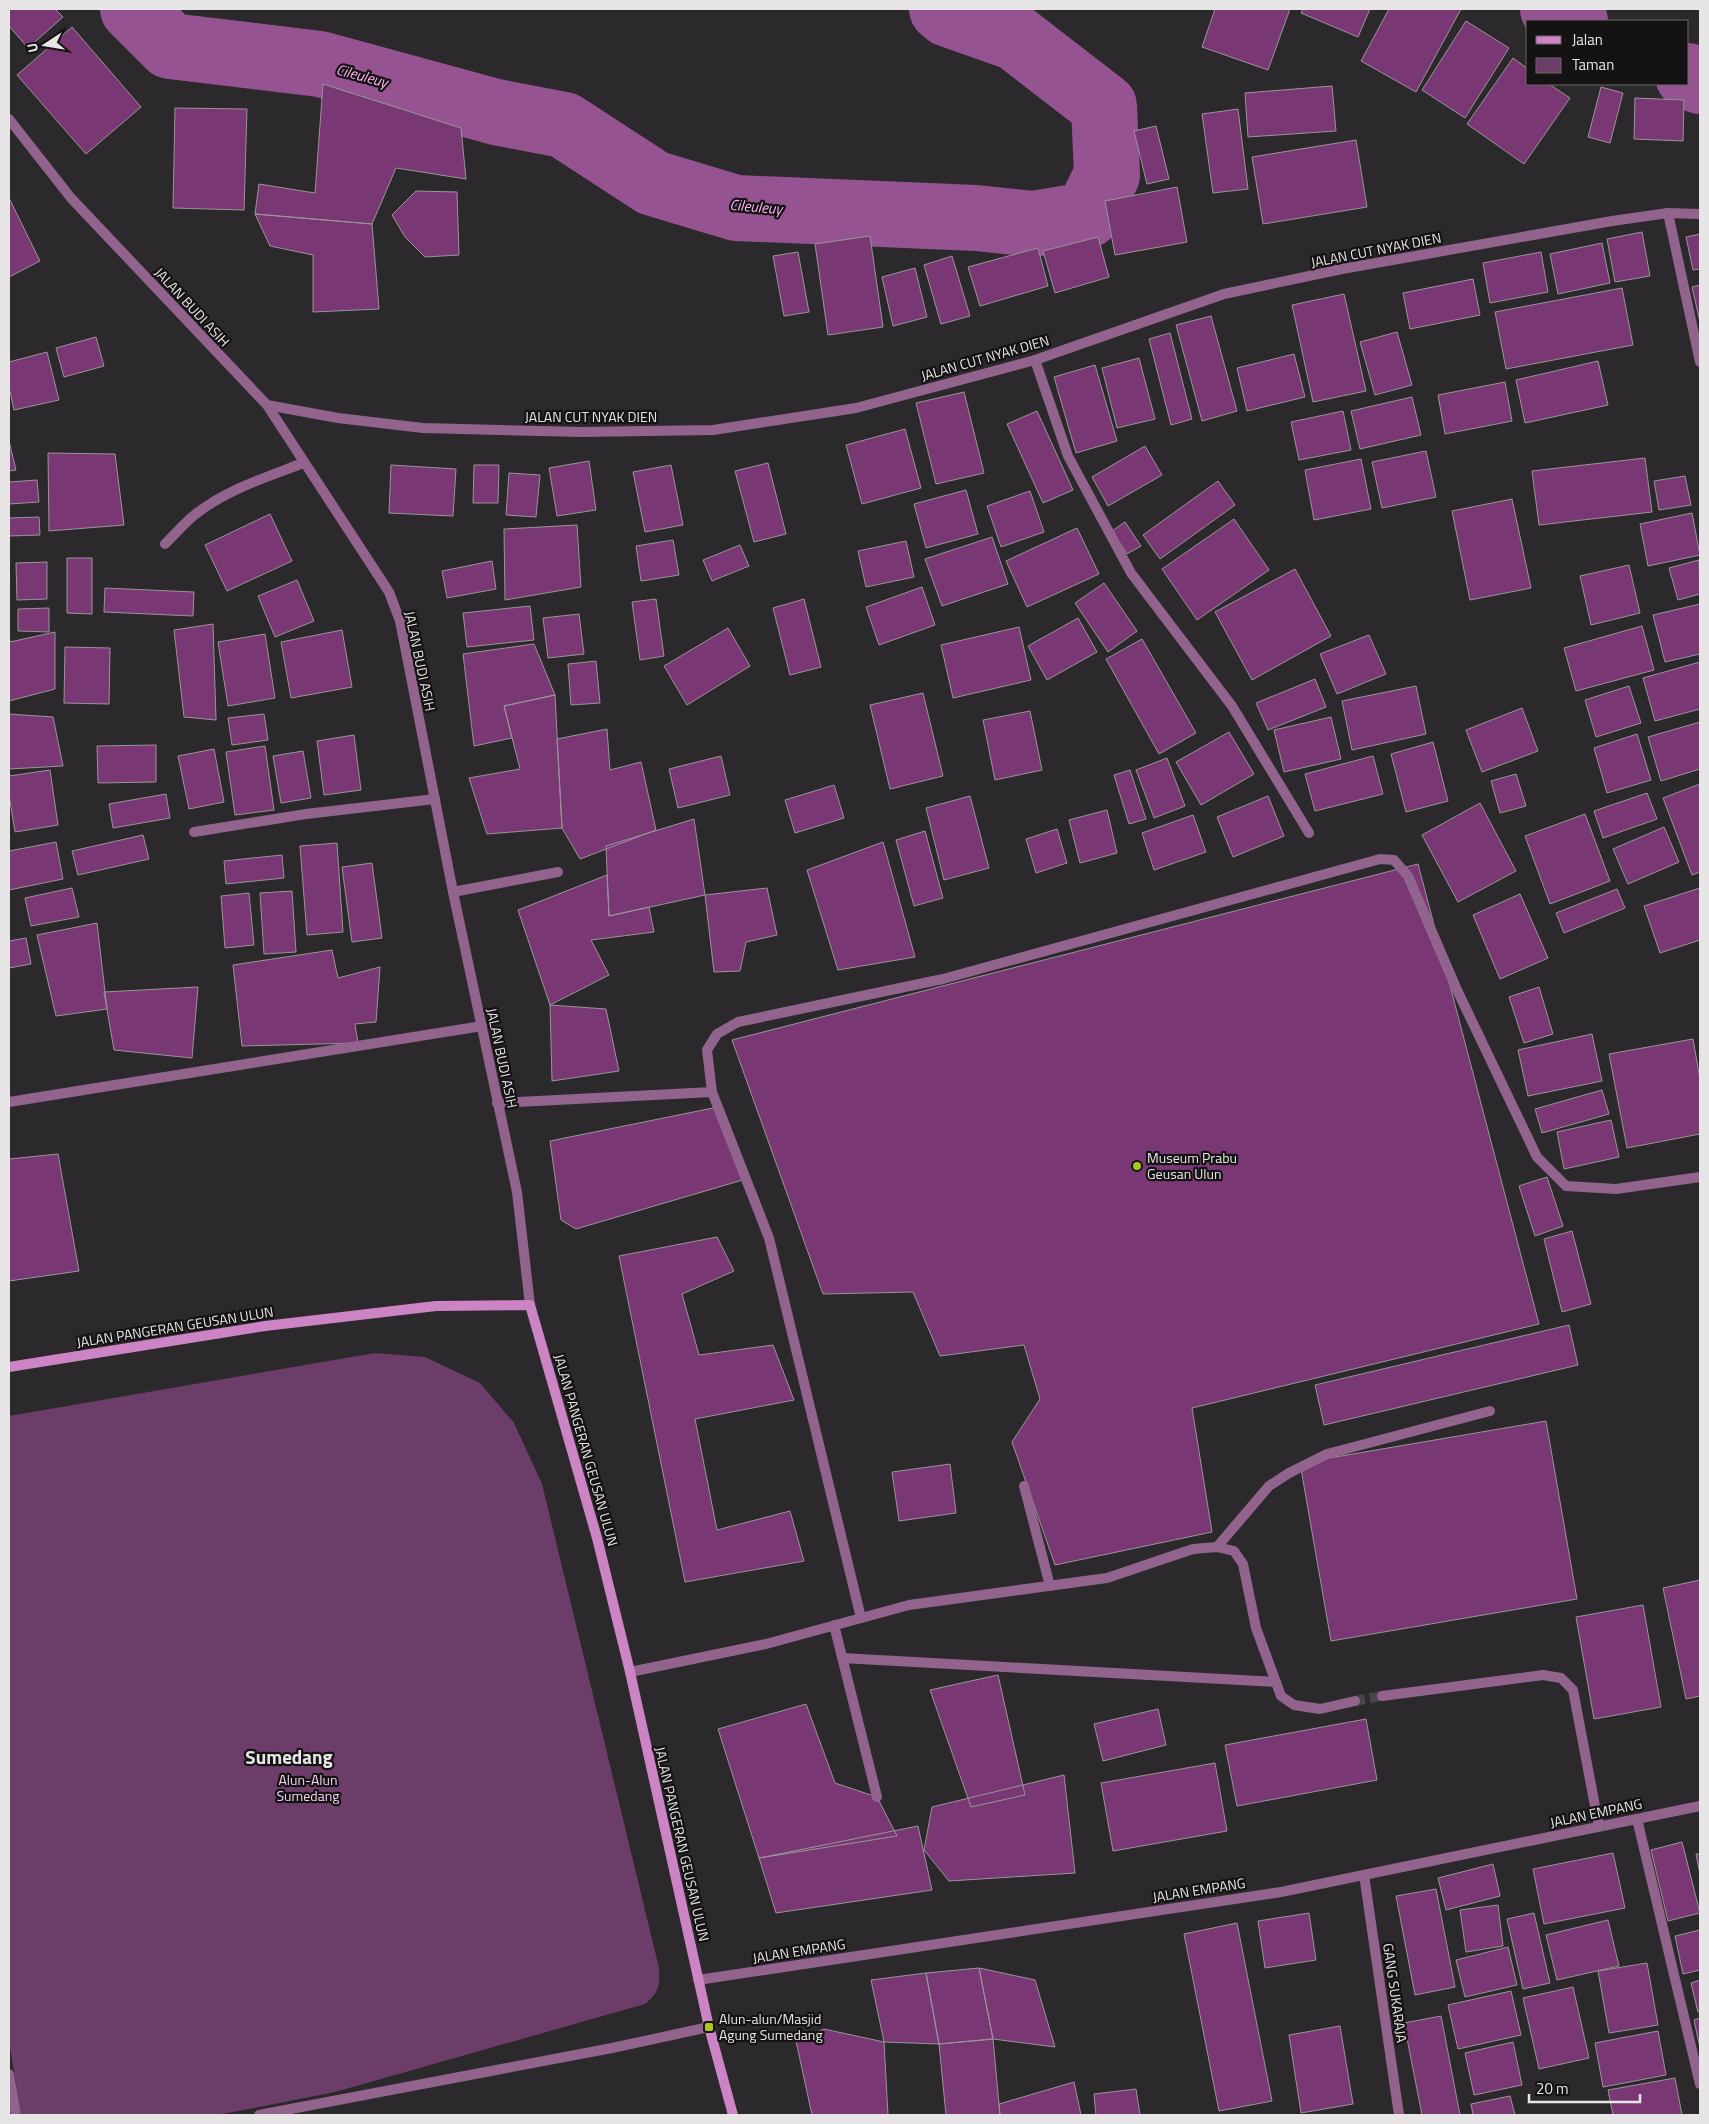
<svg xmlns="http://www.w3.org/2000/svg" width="1709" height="2124" font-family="'Titillium Web',sans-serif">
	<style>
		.green { fill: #6d3d69 }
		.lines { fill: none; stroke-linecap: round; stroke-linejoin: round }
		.river { stroke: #965391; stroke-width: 66 }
		.building { fill: #793874; stroke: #999598 }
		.minor-tunnel { stroke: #484548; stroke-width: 10; stroke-dasharray: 10 5; stroke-linecap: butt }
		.service { stroke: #92648d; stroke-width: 10 }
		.minor { stroke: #92648d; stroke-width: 10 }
		.tertiary { stroke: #92648d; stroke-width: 10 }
		.secondary { stroke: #cc84c5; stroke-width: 10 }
		.poi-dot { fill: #a9c71b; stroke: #141213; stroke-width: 2 }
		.labels { text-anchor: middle; stroke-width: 4.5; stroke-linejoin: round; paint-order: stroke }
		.street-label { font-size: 14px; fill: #e8e5e7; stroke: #141213 }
		.poi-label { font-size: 14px; fill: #e8e5e7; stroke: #141213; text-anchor: start }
		.park-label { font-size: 14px; fill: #f6d1f1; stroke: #141213 }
		.water-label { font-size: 15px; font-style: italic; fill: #ffb4f6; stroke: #141213 }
		.district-label { font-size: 19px; font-weight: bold; fill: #e8e5e7; stroke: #141213 }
	</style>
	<rect width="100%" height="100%" fill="#2c292c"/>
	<path class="green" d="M375,1353L425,1357L480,1383L514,1423L542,1484L659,1968C660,1987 659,1992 645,2004L335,2092L218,2115H21L9,2041V1416Z"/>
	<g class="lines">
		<path class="river" d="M133,9L170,46L320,64L496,112L564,125L653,183L736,208L976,218L1033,224L1087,215L1107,175L1104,106L1016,38L948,14L942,9
			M1553,9L1575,21
			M1688,76L1700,81"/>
	</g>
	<path class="building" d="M9,9H55L63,17L28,48L9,26Z
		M1215,9H1290L1268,70L1202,47Z
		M1303,9H1370L1358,37L1301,13Z
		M1389,9H1461L1416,92L1361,61Z
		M1466,21L1509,48L1465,118L1422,90Z
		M72,27L141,107L86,154L17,75Z
		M1513,58L1528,69V84H1549L1570,98L1524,164L1467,124Z
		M323,84L461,128L466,179L396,168L372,224L255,214L259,184L315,193Z
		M1332,86L1336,131L1248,137L1245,93Z
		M1601,87L1623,93L1610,143L1588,137Z
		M1635,98L1684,100L1683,141L1634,139Z
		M175,108L247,109L244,210L173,208Z
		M1238,109L1248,189L1213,193L1202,114Z
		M1156,126L1169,179L1147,184L1134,131Z
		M1356,140L1367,207L1263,224L1252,157Z
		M1177,187L1187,242L1115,255L1105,201Z
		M416,191L457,192L459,255L425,257L405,237L392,215Z
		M9,198L40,261L9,277Z
		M255,214L372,224L379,309L313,312V255L270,246Z
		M1642,232L1650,276L1615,282L1607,239Z
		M1700,234V269L1693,270L1686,237Z
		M870,236L883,327L828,335L815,244Z
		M1098,237L1109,277L1055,293L1043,251Z
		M1602,243L1610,283L1558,294L1550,254Z
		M1038,248L1048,286L980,306L968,267Z
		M798,252L809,312L784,316L773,256Z
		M1541,252L1548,292L1490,303L1483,263Z
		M952,256L970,316L941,324L924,265Z
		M915,268L927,317L893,326L882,277Z
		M1473,279L1480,315L1410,329L1403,293Z
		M1700,285V322L1692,287Z
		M1622,288L1633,345L1506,369L1495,312Z
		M1344,294L1366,391L1313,402L1292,305Z
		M1211,316L1237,411L1202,421L1176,325Z
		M1397,332L1412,385L1375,395L1360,342Z
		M1170,333L1192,419L1171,425L1149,339Z
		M96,337L104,366L64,377L56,348Z
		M47,352L59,400L14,410L9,387V362Z
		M1294,354L1305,397L1247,411L1237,368Z
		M1139,358L1155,419L1117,428L1102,368Z
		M1598,361L1608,405L1525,423L1516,380Z
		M1095,365L1117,441L1076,453L1054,377Z
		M1505,382L1512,421L1445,434L1438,395Z
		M964,392L984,473L936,484L916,403Z
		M1412,397L1421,435L1360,449L1351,411Z
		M1037,411L1073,490L1043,503L1007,424Z
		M1343,411L1351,450L1299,460L1291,422Z
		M905,429L921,488L862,504L846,445Z
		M9,441L16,470L9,471Z
		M1145,446L1162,475L1108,506L1092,477Z
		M1426,451L1436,497L1382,508L1372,462Z
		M48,453L115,454L124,525L49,531Z
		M1645,458L1652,512L1539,525L1532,471Z
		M1361,459L1371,509L1314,520L1305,470Z
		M589,461L596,510L557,516L549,468Z
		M768,463L786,534L754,542L735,471Z
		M391,465L456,469L453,516L389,513Z
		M474,465H499L498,503H473Z
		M671,465L683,525L645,532L633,472Z
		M509,473L540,475L536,517L506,515Z
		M1685,476L1691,505L1659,510L1654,481Z
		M37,480L39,502L9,504V482Z
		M1218,481L1235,505L1160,559L1143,535Z
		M966,490L978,534L926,548L914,504Z
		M1030,491L1044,532L1001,547L987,506Z
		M1512,499L1531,588L1470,600L1452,511Z
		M1692,513L1700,555L1648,566L1640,524Z
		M270,514L292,561L227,591L205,545Z
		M39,517L40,535L9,536V518Z
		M1234,519L1269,570L1197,620L1162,569Z
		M1125,522L1141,546L1127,554L1112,531Z
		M577,525L581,587L505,600L504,529Z
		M1077,528L1099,574L1027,607L1006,561Z
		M992,537L1008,584L942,606L925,559Z
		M673,540L679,575L641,581L636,546Z
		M906,541L914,577L866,587L858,551Z
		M740,545L749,566L712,581L703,560Z
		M67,558H92V614L67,613Z
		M1699,560L1700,594L1678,600L1669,568Z
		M492,561L496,589L447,598L442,571Z
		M47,562V599L17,600L16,563Z
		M1629,565L1640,613L1591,625L1580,576Z
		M1295,569L1331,636L1252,680L1215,612Z
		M297,580L314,621L275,637L258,596Z
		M1104,583L1137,631L1108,652L1075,603Z
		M922,587L935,625L879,645L866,607Z
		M105,588L194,592L193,616L104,612Z
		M656,599L664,656L640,660L632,602Z
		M804,599L821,667L790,675L773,608Z
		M1700,604V654L1665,662L1653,615Z
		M530,606L534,640L467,647L463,613Z
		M49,608V632L18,631V609Z
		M579,614L584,654L548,658L543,618Z
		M1078,618L1097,652L1047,680L1028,646Z
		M213,624L216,720L184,717L174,630Z
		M1642,626L1654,670L1576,691L1564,648Z
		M1019,627L1031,680L953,698L941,645Z
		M728,628L750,666L687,705L664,666Z
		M342,630L352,687L291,698L281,642Z
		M9,632L10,642L55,632V689L9,701Z
		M265,634L275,698L228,706L218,642Z
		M1369,635L1386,674L1337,694L1320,654Z
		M1142,639L1196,733L1159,754L1106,659Z
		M534,644L555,695L504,706L512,738L474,746L463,654Z
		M65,647L110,648L109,704L64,703Z
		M596,661L600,703L571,705L568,664Z
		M1700,662V709L1655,721L1643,678Z
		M1315,679L1326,707L1268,730L1256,703Z
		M1416,686L1426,734L1352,750L1342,701Z
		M1629,686L1641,723L1596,737L1585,700Z
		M923,693L943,776L890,789L870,705Z
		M555,695L562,828L487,834L469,778L520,769L504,706Z
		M1522,708L1538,751L1482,772L1466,730Z
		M1030,711L1042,770L995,780L983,720Z
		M9,714L53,717L63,766L9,769Z
		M264,714L268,740L232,745L228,718Z
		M1331,717L1341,759L1284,772L1274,730Z
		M1700,722V769L1661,781L1648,737Z
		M607,729L610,770L641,762L656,830L580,859L562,828L557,739Z
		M1229,732L1254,774L1201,805L1176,762Z
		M1637,734L1651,780L1607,793L1594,748Z
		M354,735L361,790L324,795L317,741Z
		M1433,742L1448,801L1406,812L1391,754Z
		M156,745V782L98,783L97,746Z
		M265,746L274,810L235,815L226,752Z
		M214,749L224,802L189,809L178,756Z
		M303,751L311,798L281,803L273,756Z
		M721,756L730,795L678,808L669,769Z
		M1373,756L1383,794L1315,811L1305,774Z
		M1167,758L1185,806L1154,818L1136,770Z
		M50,770L58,825L15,832L9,795V776Z
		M1130,770L1146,819L1129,824L1114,775Z
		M1516,774L1526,806L1500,813L1491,781Z
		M1700,784V872L1692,875L1663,798Z
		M834,785L844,818L795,833L785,800Z
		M1647,793L1657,819L1603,838L1594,811Z
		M166,794L170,818L113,828L109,804Z
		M970,796L989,868L944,880L926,808Z
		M1268,796L1284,836L1233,857L1217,817Z
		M1480,803L1516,871L1458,902L1422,835Z
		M1107,810L1117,853L1080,863L1069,820Z
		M1585,814L1610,881L1550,904L1525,836Z
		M1193,815L1206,852L1154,870L1142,833Z
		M694,819L705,895L609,916L606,846Z
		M1664,827L1679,862L1628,884L1613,849Z
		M1057,829L1067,863L1036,873L1026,839Z
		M925,831L943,898L914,906L896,840Z
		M143,835L149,859L78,875L72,851Z
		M56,842L63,879L9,890V851Z
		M883,842L915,957L838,970L807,870Z
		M337,843L343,932L307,935L300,846Z
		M282,855L284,878L226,884L224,861Z
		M372,863L382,938L352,942L342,867Z
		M1418,864L1539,1324L1192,1408L1212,1532L1055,1565L1012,1442L1040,1399L1024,1345L940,1356L913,1292L823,1294L732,1040Z
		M607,875L609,916L649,907L654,932L591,940L609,975L550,1005L518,910Z
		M72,888L79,917L31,926L25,898Z
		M767,888L777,935L746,942L740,971L714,972L705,895Z
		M1700,888V940L1660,953L1644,906Z
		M1617,889L1625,908L1564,933L1556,913Z
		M292,891L296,952L264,954L260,893Z
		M249,893L254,945L225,948L221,896Z
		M1520,894L1548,958L1500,979L1473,915Z
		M97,923L107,1009L56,1016L37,935Z
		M26,938L31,964L9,968V941Z
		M332,950L338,978L380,967L376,1022L355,1024L358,1043L242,1046L233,965Z
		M198,987L192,1058L114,1050L104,992Z
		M1539,987L1553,1034L1524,1043L1509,997Z
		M550,1005L606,1009L619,1071L552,1081Z
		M1592,1034L1602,1081L1528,1096L1518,1050Z
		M1693,1039L1700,1079V1134L1627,1148L1609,1054Z
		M1602,1090L1609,1114L1542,1133L1535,1109Z
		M718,1107L746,1179L576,1229L561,1220L550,1141Z
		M1611,1120L1619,1157L1564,1169L1557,1132Z
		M58,1154L79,1271L9,1281V1159Z
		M1547,1177L1563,1226L1535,1236L1519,1186Z
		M1572,1231L1591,1304L1562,1312L1544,1239Z
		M717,1237L734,1271L682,1294L699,1355L773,1345L794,1400L695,1419L717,1530L790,1511L804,1561L685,1582L619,1256Z
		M1569,1325L1578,1365L1324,1425L1315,1385Z
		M1546,1421L1577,1599L1331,1641L1300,1463Z
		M950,1464L956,1513L899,1521L892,1472Z
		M1700,1580V1696L1686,1699L1663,1588Z
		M1643,1605L1661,1707L1594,1719L1576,1617Z
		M998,1675L1025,1795L971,1807L930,1690Z
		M806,1704L835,1783L877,1797L897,1836L759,1858L718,1729Z
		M1158,1709L1166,1745L1103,1761L1094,1724Z
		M1366,1719L1377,1780L1237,1806L1225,1745Z
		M1215,1763L1227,1831L1113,1851L1101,1783Z
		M1064,1775L1075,1873L949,1881L924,1850L932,1807Z
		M918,1826L932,1890L776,1913L759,1858Z
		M1682,1842L1700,1913L1668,1921L1651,1850Z
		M1613,1853L1625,1908L1544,1924L1533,1869Z
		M1696,1854H1700V1874Z
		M1493,1864L1500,1896L1446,1910L1438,1878Z
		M1436,1889L1455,1987L1415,1995L1396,1896Z
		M1498,1905L1503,1946L1466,1952L1460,1910Z
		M1309,1913L1316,1960L1265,1968L1258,1921Z
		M1534,1913L1550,1983L1523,1989L1507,1919Z
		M1608,1920L1619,1966L1557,1980L1546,1935Z
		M1237,1923L1272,2101L1219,2111L1184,1934Z
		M1700,1930V1970L1683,1974L1675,1936Z
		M1508,1947L1517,1985L1465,1997L1456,1960Z
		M1647,1963L1658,2025L1609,2033L1598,1971Z
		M979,1968L1035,1980L1055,2047L993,2039Z
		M979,1968L993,2039L939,2044L926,1973Z
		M926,1973L939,2044L884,2042L871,1980Z
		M1700,1980V2012H1698L1691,1983Z
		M1573,1987L1589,2058L1539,2069L1523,1998Z
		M1511,1991L1521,2035L1458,2049L1448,2005Z
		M1441,2016L1460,2115H1422L1404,2023Z
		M1700,2018V2048L1694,2020Z
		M1340,2026L1353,2104L1301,2113L1289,2035Z
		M824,2029L884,2042L888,2115H812L796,2041Z
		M1658,2031L1666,2075L1603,2087L1595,2043Z
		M993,2039L1000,2115H946L939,2044Z
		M1513,2042L1522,2085L1474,2095L1465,2053Z
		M1675,2078L1682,2115H1613L1608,2090Z
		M1074,2082L1081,2115H1000L999,2104Z
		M1136,2089L1140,2115H1096L1094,2094Z
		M1510,2096L1515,2115H1473L1471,2104Z"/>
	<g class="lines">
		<path class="minor-tunnel" d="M1355,1701L1382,1696"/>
		<path class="service" d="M1024,1486L1050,1586"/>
		<path class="minor" d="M1668,213L1700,362
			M1035,360L1068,456L1131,573L1232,706L1309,833
			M165,544C174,535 183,525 192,517C224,490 265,478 303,463
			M194,832L306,814L435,799
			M453,892L558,872
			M9,1102L482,1026
			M497,1103L712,1092
			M1217,1547L1269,1486L1289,1473L1327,1454L1490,1411
			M861,1618L769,1238L712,1092L707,1050L717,1034L738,1022L943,979L1380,859L1394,860L1408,876L1457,990L1537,1157L1566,1186L1616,1189L1700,1177
			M834,1625L877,1797
			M842,1658L1276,1682
			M630,1672L766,1644L909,1605L1107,1578L1193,1549L1217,1547L1234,1551L1243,1564L1256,1628L1281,1696L1294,1705L1320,1709L1355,1701
			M1382,1696L1543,1675L1561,1678L1573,1690L1599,1827
			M1637,1819L1700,2084
			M1364,1875L1399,2115
			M698,1980L1281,1892L1700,1806
			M259,2115L612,2048L709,2027"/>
		<path class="tertiary" d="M9,119L71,198L267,405L389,592L400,621L453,892L517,1192L530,1305
			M267,405L338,418L423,428L582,432L713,430L856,408L1035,360L1224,294L1342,269L1612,221L1668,213L1700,214
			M9,2074L16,2115"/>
		<path class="secondary" d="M9,1367L265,1326L436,1306L530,1305L597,1538L630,1672L709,2027L733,2115"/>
	</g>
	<g class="poi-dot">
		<circle cx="1137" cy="1166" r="5"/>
		<rect x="704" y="2022" width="10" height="10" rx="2.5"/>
	</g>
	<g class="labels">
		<g class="street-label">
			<text transform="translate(1376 250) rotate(-11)" y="5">JALAN CUT NYAK DIEN</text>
			<text transform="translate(192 307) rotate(47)" y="5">JALAN BUDI ASIH</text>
			<text transform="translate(985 358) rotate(-16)" y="5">JALAN CUT NYAK DIEN</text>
			<text x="591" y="422">JALAN CUT NYAK DIEN</text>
			<text transform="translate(420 661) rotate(78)" y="5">JALAN BUDI ASIH</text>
			<text transform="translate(502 1058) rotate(78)" y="5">JALAN BUDI ASIH</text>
			<text transform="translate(175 1327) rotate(-9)" y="5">JALAN PANGERAN GEUSAN ULUN</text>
			<text transform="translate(586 1450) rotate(74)" y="5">JALAN PANGERAN GEUSAN ULUN</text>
			<text transform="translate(1596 1813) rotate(-12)" y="5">JALAN EMPANG</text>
			<text transform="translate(682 1844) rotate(77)" y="5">JALAN PANGERAN GEUSAN ULUN</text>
			<text transform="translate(1199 1890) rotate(-9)" y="5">JALAN EMPANG</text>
			<text transform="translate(799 1951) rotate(-9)" y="5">JALAN EMPANG</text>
			<text transform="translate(1395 1993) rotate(82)" y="5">GANG SUKARAJA</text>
		</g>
		<g class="poi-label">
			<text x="1147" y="1163">Museum Prabu<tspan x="1147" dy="16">Geusan Ulun</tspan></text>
			<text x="719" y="2024">Alun-alun/Masjid<tspan x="719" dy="16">Agung Sumedang</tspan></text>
		</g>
		<g class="park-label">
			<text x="308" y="1785">Alun-Alun<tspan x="308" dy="16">Sumedang</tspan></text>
		</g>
		<g class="water-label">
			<text transform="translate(362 76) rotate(15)" y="5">Cileuleuy</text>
			<text transform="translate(756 207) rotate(5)" y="5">Cileuleuy</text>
		</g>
		<g class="district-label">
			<text x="289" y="1764">Sumedang</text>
		</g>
	</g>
	<rect width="1709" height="2124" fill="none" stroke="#e8e5e7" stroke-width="20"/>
	<rect x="1526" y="20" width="162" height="65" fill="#141213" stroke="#696668"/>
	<rect x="1536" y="36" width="25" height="8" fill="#cc84c5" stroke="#696668"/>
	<text x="1572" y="45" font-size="15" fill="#e8e5e7">Jalan</text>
	<rect x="1536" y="58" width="25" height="15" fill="#6d3d69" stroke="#696668"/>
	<text x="1572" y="70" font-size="15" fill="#e8e5e7">Taman</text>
	<g transform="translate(45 45) rotate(258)" stroke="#141213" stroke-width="4" paint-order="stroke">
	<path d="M0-4L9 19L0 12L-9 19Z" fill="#e8e5e7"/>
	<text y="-8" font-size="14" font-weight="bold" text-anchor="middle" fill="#e8e5e7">U</text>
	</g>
	<path d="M1529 2094v8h111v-8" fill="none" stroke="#e8e5e7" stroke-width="2.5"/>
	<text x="1536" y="2094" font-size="15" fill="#e8e5e7" stroke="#141213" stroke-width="4" paint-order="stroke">20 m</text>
</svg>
